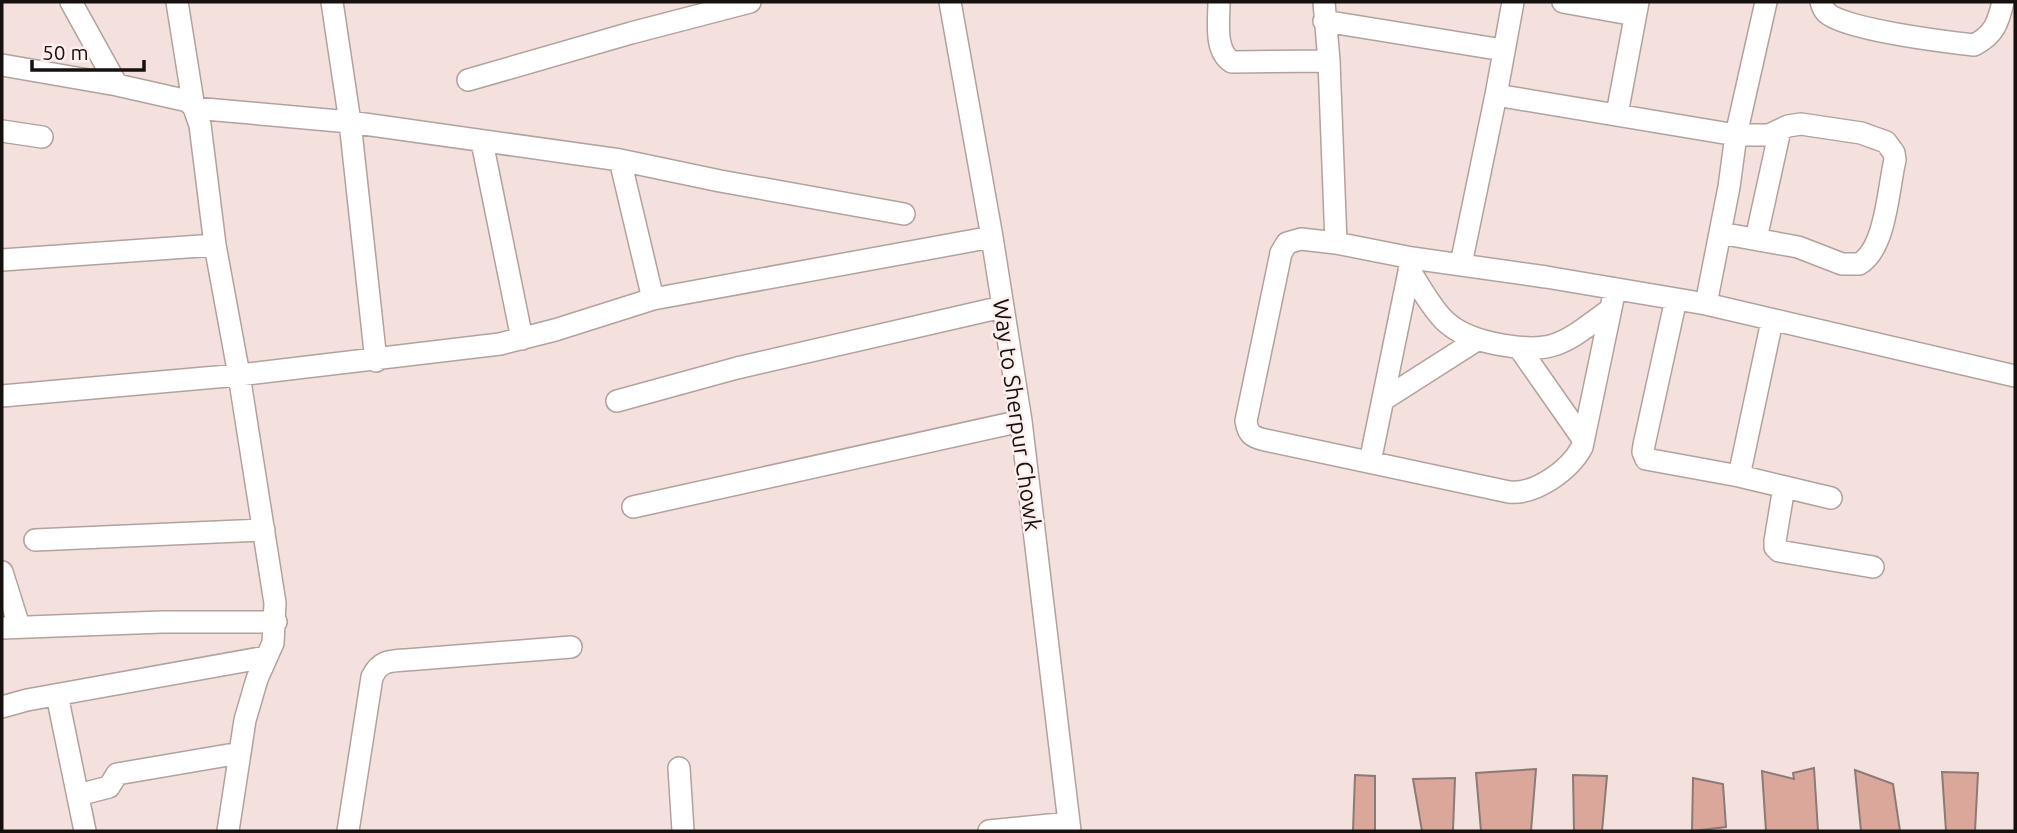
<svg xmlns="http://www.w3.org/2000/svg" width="2017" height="833" font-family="Ubuntu,sans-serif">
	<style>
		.building { fill: #dba79b; stroke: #8b7a76; stroke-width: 2 }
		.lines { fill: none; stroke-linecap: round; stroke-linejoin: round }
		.minor-casing { stroke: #b3a19d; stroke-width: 24 }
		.minor { stroke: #fff; stroke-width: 21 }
		.labels { text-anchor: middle; stroke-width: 5; stroke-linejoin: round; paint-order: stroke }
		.street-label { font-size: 23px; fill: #16100f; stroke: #ffefec }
	</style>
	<rect width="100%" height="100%" fill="#f4e1dd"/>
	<path class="building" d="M1814,768L1818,831H1766L1762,771L1794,779L1793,773Z
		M1536,769L1531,831H1481L1476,773Z
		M1855,770L1893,784L1900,831H1861Z
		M1942,772L1978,773L1975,831H1946Z
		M1355,775L1375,776V831H1353Z
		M1573,775L1607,776L1602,831H1574Z
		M1455,778L1453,831H1422L1413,779Z
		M1693,778L1723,784L1726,827L1692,831Z"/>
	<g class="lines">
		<g class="minor-casing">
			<path id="minor" d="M71,2L117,85
				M177,2L194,108L350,122L620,160L720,181L904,214
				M332,2L350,122L376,361
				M950,2L992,237L1021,421L1070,831
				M1219,2C1219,21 1214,51 1232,62L1329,61
				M1324,2L1329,61L1336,243
				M1563,2L1635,15
				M1821,2C1822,5 1823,9 1826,12C1840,29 1948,42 1974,45C1994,35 1998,23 2003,2
				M1324,21L1503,50
				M2,65L117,85L188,101L194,108L200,125L215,245L239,375L275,603L273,643L257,679L245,720L228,831
				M468,80L631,33L750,2
				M1496,95L1736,135H1769L1788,126L1801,124L1861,133L1886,142L1894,153L1895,160C1888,189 1886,249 1859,264H1842L1798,247L1720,233
				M1617,114L1638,2
				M2,131L42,137
				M482,142L522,339
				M620,160L653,299
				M1756,239L1780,130
				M2,260L215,245
				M1461,264L1496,95L1513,2
				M1409,270C1420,286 1430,306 1444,320C1457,333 1474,339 1492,343C1554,356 1563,344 1611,309
				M1615,289L1582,447C1570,470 1535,495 1509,492L1265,440C1252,437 1248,434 1246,421L1281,253L1287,243L1301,239L1336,243L1412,258L1546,277L1706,304L2015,376
				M1676,299L1644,445L1643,452L1646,459L1739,476L1831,498
				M1706,304L1729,187L1736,135L1766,2
				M1520,349L1583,439
				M2,396L239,375L500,344L555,330L653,299L992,237
				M1383,400L1477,340
				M617,401L737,368L1002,307
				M1370,462L1411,262
				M1739,476L1772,321
				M1784,487L1775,541V547L1779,551L1873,567
				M633,507L1021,421
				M35,540L264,530
				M2,572L19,626
				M2,628L162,622H276
				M57,695L85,831
				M2,707L27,700L266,657
				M679,768L683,831
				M78,795L109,787L117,774L240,753
				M348,831L372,677C380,661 388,661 406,660L571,647
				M989,831L1069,823"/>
		</g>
		<use href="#minor" class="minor"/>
	</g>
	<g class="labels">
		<g class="street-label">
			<text transform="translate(1017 415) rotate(82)" y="8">Way to Sherpur Chowk</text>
		</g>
	</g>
	<rect width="2017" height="833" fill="none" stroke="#16100f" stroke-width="7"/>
	<path d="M32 60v10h112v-10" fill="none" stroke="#16100f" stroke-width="3.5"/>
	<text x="42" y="60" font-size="21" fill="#16100f" stroke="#ffefec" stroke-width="5" paint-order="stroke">50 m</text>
</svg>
